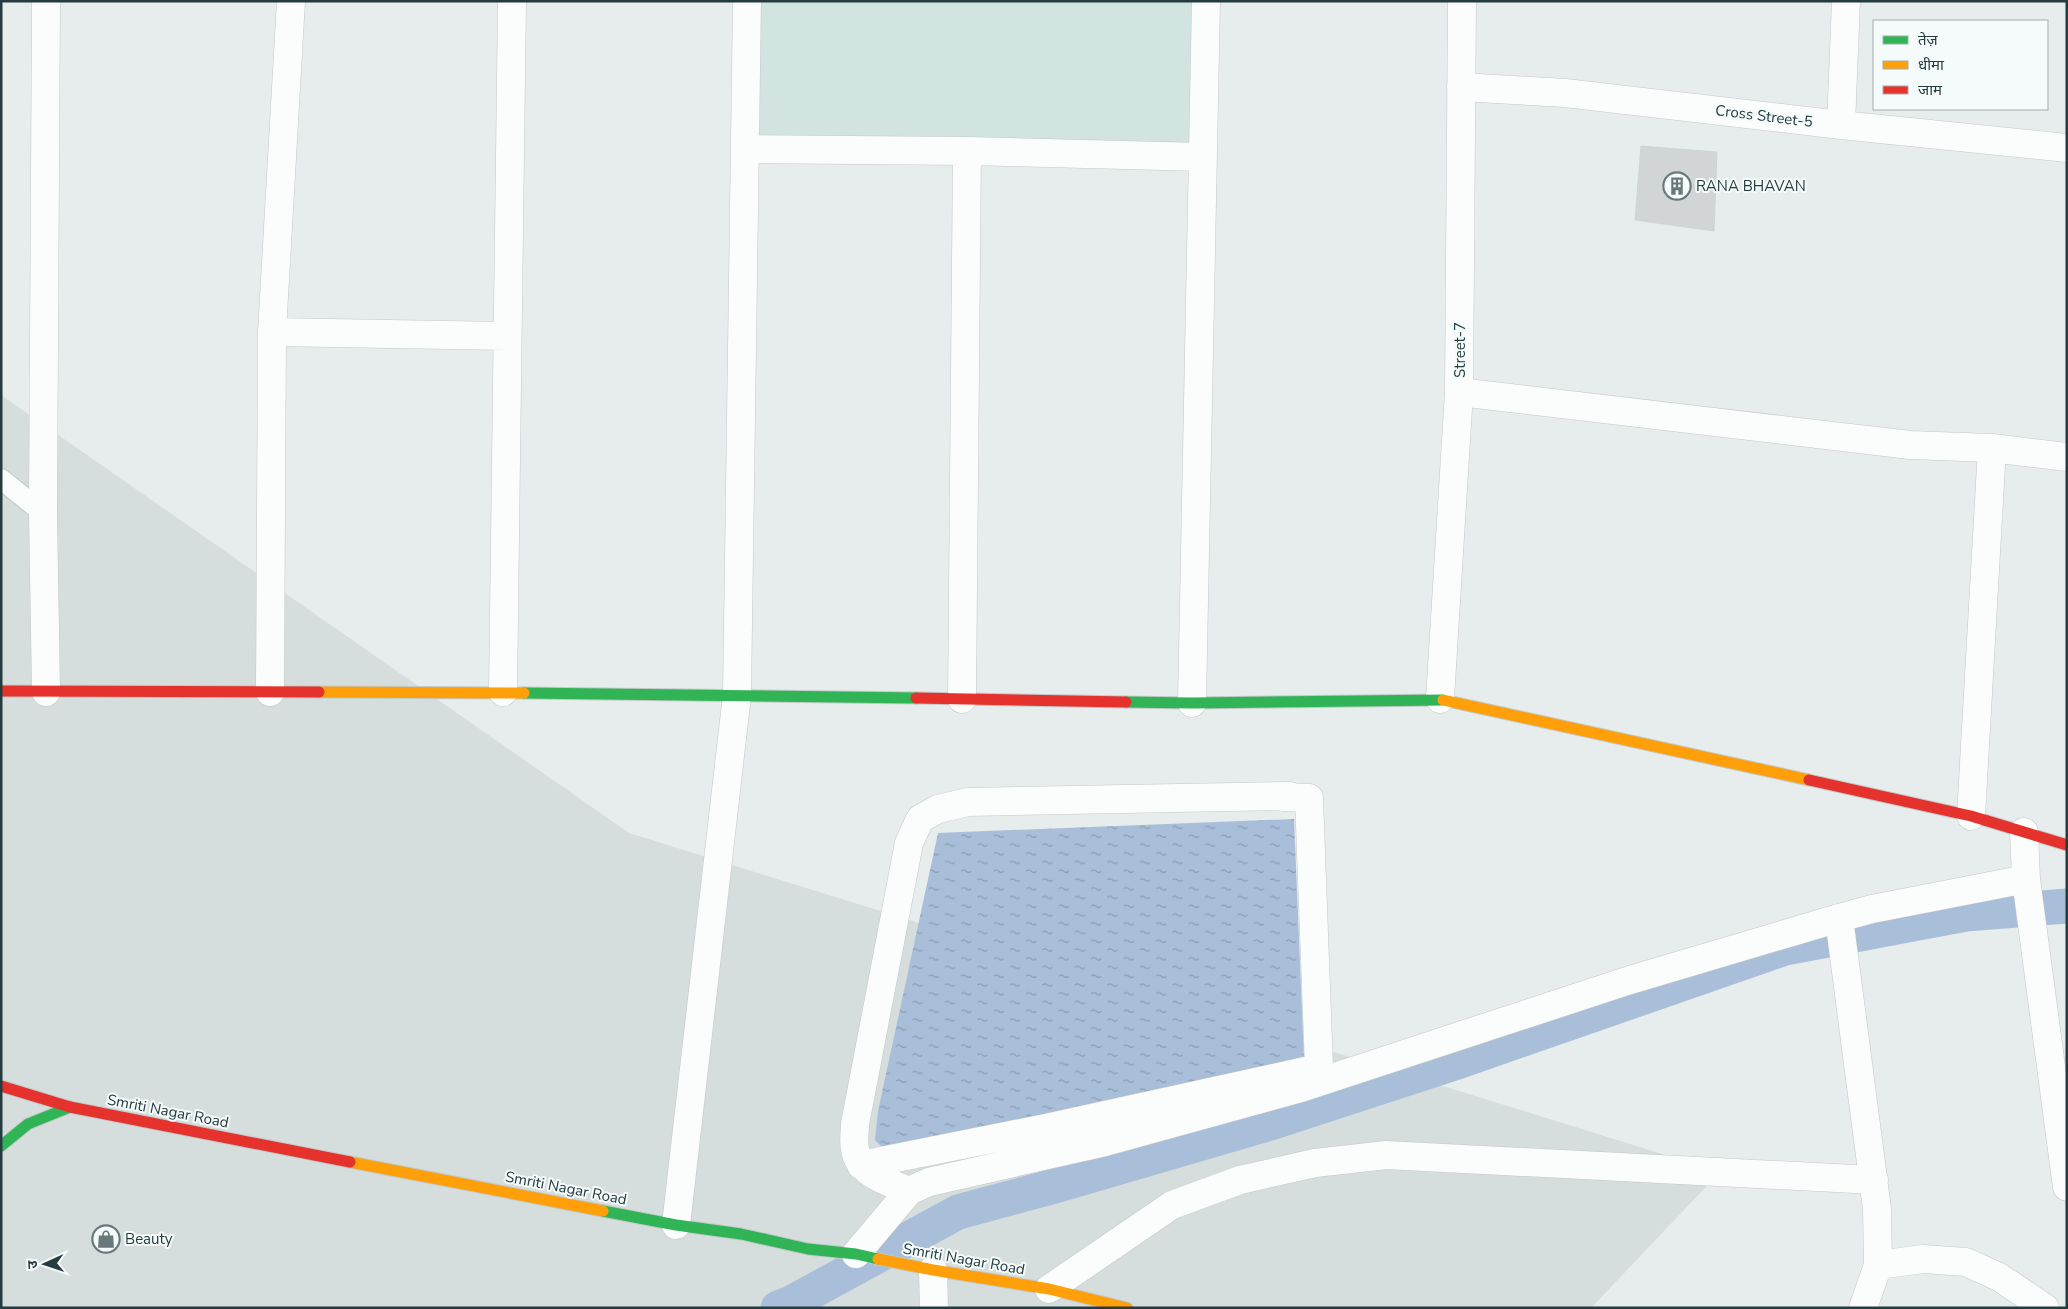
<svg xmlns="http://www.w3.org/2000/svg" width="2068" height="1309" font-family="'Nunito Sans','Noto Sans Devanagari',sans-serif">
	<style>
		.built { fill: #d5dddd }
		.park { fill: #d1e4df }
		.water { fill: url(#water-ripples) }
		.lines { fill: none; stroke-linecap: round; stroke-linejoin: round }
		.canal { stroke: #a9bed8; stroke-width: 35 }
		.building { fill: #d1d5d5; stroke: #cfd5d5 }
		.lane-casing { stroke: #c4c8c8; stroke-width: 22 }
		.street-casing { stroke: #c4c8c8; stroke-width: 29 }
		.fast-casing { stroke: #c2c9c9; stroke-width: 13 }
		.slow-casing { stroke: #c2c9c9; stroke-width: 13 }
		.jam-casing { stroke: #c2c9c9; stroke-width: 13 }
		.lane { stroke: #fbfcfc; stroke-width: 20 }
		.street { stroke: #fbfcfc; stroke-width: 28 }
		.fast { stroke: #30b455; stroke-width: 11 }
		.slow { stroke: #ff9f0a; stroke-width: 11 }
		.jam { stroke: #e5322d; stroke-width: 11 }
		.labels { text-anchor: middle; stroke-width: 4; stroke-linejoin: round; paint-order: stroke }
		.street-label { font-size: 15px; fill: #243b3f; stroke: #f5fafa }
		.poi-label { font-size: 15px; fill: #243b3f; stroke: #f5fafa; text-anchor: start }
	</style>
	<defs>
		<pattern id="water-ripples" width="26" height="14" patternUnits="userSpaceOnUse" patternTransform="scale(1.25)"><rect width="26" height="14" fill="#a9bed8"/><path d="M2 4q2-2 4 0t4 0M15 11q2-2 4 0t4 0" fill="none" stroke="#899cb1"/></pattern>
	</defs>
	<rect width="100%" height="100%" fill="#e7ecec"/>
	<path class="built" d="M1,395L629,833L1720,1172L1591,1308H1Z"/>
	<path class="park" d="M747,1H1205L1203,157L746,149Z"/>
	<path class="water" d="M1294,819L1304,1059L894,1148L882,1147L875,1140L878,1111L938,833Z"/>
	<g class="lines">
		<path class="canal" d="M778,1308L791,1303L958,1212L1058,1185L1270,1123L1457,1062L1785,948L1966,914L2067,906"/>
	</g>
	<path class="building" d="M1641,146L1717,152L1714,231L1635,220Z"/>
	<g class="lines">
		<g class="lane-casing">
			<path id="lane" d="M1,479L43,513"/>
		</g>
		<g class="street-casing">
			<path id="street" d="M1461,87L1565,93L1841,125L2067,148
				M1841,125L1846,1
				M746,149L967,151L1203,157
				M272,332L507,336
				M1459,392L1910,445L1992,448L2067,457
				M46,692L43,513L46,1
				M270,692L272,332L291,1
				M503,692L512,1
				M962,699L967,151
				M1440,699L1459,392L1462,1
				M1192,703L1206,1
				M1971,816L1992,448
				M2024,832L2026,879L2067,1187
				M1839,918L1877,1209L1878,1265L1863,1308
				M861,1165L1046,1128L1319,1068L1309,798L1284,797
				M909,1191C889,1182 858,1174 855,1149C853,1141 855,1132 855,1124L909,843L920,819L938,809L968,802L1290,796
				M676,1225L737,695L747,1
				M856,1254L909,1191L929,1182L1105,1142L1301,1088L1630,980L1839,918L1872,909L2026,879
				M1878,1265L1923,1259L1966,1262L1999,1277L2045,1308
				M933,1270L934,1308
				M1049,1289L1172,1205L1240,1180L1315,1163L1386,1155L1874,1180"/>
		</g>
		<g class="fast-casing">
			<path id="fast" d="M524,693L916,698
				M1126,702L1192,703L1443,700
				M1,1146L28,1124L70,1107
				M603,1211L676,1225L741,1234L808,1249L856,1254L878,1259"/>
		</g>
		<g class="slow-casing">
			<path id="slow" d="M319,692L524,693
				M1443,700L1809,780
				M350,1162L603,1211
				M878,1259L933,1270L1049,1289L1127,1308"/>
		</g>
		<g class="jam-casing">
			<path id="jam" d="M1,691L319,692
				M916,698L1126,702
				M1809,780L1971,816L2067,845
				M1,1086L70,1107L350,1162"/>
		</g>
		<use href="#lane" class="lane"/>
		<use href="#street" class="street"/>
		<use href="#fast" class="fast"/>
		<use href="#slow" class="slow"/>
		<use href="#jam" class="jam"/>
	</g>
	<defs>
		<g id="building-ring" transform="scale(1.4375)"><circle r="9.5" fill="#f5fafa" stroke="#68797c" stroke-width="1.5"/><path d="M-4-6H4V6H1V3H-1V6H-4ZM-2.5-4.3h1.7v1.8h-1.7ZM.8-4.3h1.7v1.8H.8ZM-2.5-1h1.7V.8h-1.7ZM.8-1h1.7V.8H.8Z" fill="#68797c"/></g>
		<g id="shop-ring" transform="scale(1.4375)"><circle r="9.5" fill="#f5fafa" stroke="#68797c" stroke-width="1.5"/><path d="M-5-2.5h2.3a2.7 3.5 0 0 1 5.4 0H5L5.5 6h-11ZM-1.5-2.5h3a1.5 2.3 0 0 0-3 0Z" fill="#68797c"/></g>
	</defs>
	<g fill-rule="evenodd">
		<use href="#building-ring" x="1677" y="186"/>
		<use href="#shop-ring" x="106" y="1239"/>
	</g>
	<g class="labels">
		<g class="street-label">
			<text transform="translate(1764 116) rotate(7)" y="5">Cross Street-5</text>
			<text transform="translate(1460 350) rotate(-90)" y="5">Street-7</text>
			<text transform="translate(168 1111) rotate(11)" y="5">Smriti Nagar Road</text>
			<text transform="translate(566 1188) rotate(11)" y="5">Smriti Nagar Road</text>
			<text transform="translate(964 1259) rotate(10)" y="5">Smriti Nagar Road</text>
		</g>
		<g class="poi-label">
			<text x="1696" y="191">RANA BHAVAN</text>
			<text x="125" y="1244">Beauty</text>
		</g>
	</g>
	<rect width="2068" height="1309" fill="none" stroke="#243b3f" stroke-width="5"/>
	<rect x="1873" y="20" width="175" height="90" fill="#f5fafa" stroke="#a1aeaf"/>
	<rect x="1883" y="36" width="25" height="8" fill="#30b455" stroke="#a1aeaf"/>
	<text x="1918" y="45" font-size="15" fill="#243b3f">तेज़</text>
	<rect x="1883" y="61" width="25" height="8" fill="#ff9f0a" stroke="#a1aeaf"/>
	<text x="1918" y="70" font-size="15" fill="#243b3f">धीमा</text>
	<rect x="1883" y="86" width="25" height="8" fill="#e5322d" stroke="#a1aeaf"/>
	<text x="1918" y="95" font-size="15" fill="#243b3f">जाम</text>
	<g transform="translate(45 1264) rotate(267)" stroke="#f5fafa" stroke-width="4" paint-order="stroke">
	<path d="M0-4L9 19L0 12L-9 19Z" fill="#243b3f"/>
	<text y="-8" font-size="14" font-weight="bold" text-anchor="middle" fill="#243b3f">उ</text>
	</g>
</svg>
